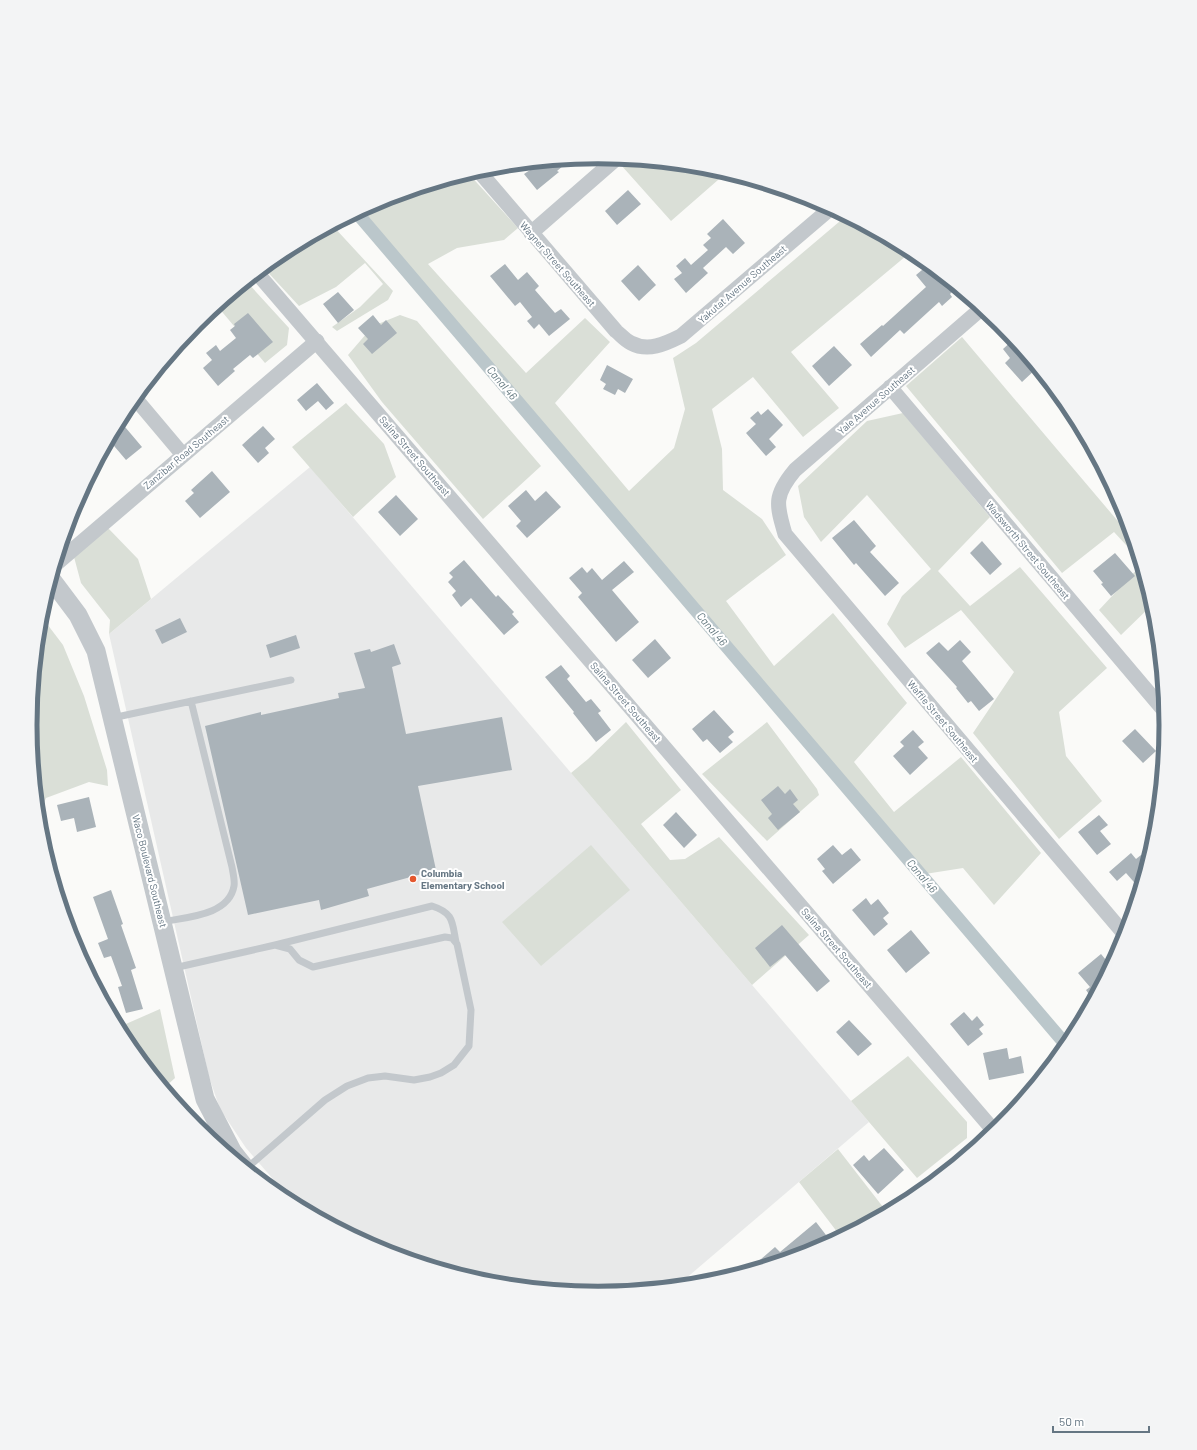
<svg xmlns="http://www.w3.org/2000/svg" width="1197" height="1450" font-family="Barlow,sans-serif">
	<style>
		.built { fill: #e8e9e9 }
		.green { fill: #dadfd7 }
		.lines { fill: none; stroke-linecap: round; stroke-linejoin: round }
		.canal { stroke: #bbc7cb; stroke-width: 13 }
		.building { fill: #aab3b9 }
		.service { stroke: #c3c8cc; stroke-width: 7 }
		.minor { stroke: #c3c8cc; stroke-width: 15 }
		.tertiary { stroke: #c3c8cc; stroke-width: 19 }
		.poi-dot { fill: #e4572e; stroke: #fff; stroke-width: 1.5 }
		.labels { text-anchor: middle; stroke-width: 4; stroke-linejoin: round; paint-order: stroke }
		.street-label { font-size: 10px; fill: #657683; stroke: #fff }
		.poi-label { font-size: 10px; font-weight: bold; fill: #657683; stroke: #fff; text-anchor: start }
		.water-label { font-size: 11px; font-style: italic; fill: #60757c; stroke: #fff }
		.rim { fill: none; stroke: #657683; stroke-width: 5 }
	</style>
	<rect width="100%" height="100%" fill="#fafaf8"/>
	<path class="built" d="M310,467L869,1122L677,1286L598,1293L487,1283L381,1250L294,1203L246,1148L220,1109L209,1077L109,634Z"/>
	<path class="green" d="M628,159L710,167L726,173L671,221L621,165Z
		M468,173L518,228L504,240L457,248L428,264L526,373L585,318L610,342L555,403L629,491L674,448L685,409L673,358L696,343L846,216L912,251L791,352L839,408L803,437L753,377L712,409L722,449L723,490L762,519L786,555L726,601L774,666L833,613L907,703L854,762L894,812L961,757L1041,853L994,905L963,868L925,874L361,211L381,200Z
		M333,226L393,291L388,300L337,331L332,327L360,307L383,284L365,263L336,287L299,306L264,268L283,252Z
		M247,282L289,328L287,345L265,363L218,307L190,331L197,323Z
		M400,315L417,321L541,466L483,519L382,402L348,355L373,326Z
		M962,337L1133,539L1139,559L1114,532L1062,573L906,386Z
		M346,403L384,444L396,477L353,517L292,447Z
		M903,413L990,517L938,571L970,606L1020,567L1107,668L1059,712L1066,756L1102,801L1059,839L973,733L1014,672L961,610L905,648L887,624L902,596L931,569L867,495L821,542L804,517L798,486L867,421Z
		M107,527L138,559L151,599L109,634L110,620L81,583L74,557Z
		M1141,565L1153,604L1121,635L1099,610Z
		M41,616L63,645L84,696L107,770L108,786L89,782L46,798L39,815L30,725Z
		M626,722L681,790L641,824L670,860L685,859L719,837L809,935L752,985L571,773L588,759Z
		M767,722L817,789L819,795L767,841L702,774Z
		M591,845L630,890L541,966L502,922Z
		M160,1009L175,1078L164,1088L126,1041L119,1027Z
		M908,1056L967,1122V1138L917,1178L851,1101Z
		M838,1149L883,1207L867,1223L841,1237L799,1182Z"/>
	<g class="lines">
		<path class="canal" d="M357,213L1067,1046"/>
	</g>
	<path class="building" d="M571,159L557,171L559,172L537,190L524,174L533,168L529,163Z
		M628,190L641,204L617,225L605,211Z
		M723,219L745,243L733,254L726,247L703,268L708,273L686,293L674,279L682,273L676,266L685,258L691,265L708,250L703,245L711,238L707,234Z
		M505,264L518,280L527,272L539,286L535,290L555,313L561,309L570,319L549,336L539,324L534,329L527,321L532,317L520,302L515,306L490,276Z
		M638,265L656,285L639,301L621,281Z
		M928,265L935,273L937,271L957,287L950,294L952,297L942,306L939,302L904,334L900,330L871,357L860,344L882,325L883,326L926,287L916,275Z
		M338,292L354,310L338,323L323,304Z
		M248,313L273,342L253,358L250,355L233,369L235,371L218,386L203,368L212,360L206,353L216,345L220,351L236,338L230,330L235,326L234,324Z
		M373,315L381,325L386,320L397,333L372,354L363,344L368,339L358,328Z
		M1014,339L1037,368L1022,382L1005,363L1010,358L1003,349Z
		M834,346L852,365L829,386L812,366Z
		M607,365L633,379L625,393L618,389L615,395L603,389L606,384L600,380Z
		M317,383L334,403L326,410L318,401L306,411L297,400Z
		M768,409L783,425L769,439L776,447L766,456L746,433L756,424L750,418L758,411L761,415Z
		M120,421L142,447L126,460L109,440Z
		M263,426L275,439L265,448L269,453L258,463L242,445Z
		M212,471L230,492L200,518L185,501L194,493L191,490Z
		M526,490L535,501L546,491L561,507L527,538L516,526L521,521L508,506Z
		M396,495L418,519L400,536L378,512Z
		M854,520L876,546L870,552L899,583L885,596L856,563L854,565L832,538Z
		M982,541L1002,564L990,575L970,553Z
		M1115,553L1135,576L1111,596L1101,584L1103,583L1093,571Z
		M464,560L496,597L498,595L514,612L512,614L519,622L504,635L471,598L461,607L452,595L456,591L448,582L453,577L449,573Z
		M624,561L634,572L612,590L639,622L616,642L578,597L582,593L569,578L582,567L587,573L592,568L602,580Z
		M180,618L187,632L162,644L155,630Z
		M296,635L300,648L270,658L266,645Z
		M655,639L671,658L648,678L632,660Z
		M960,640L971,652L962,661L994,699L979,711L971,701L968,703L956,688L957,687L926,653L939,642L948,651Z
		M394,644L401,664L392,667L406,734L502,717L512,770L418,786L436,870L367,889L369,896L321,910L319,900L248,915L205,726L261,712V715L339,698L338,693L365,688L354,653L370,649L371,652Z
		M561,665L570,676L567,679L586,702L591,699L601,711L598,713L611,730L596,742L573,713L574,712L545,677Z
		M714,710L734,732L728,737L733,742L720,753L707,739L703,742L692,729Z
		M1135,729L1156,751L1143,763L1122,741Z
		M913,730L924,742L918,747L928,758L910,775L893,756L904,746L900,742Z
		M778,786L785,794L790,789L798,800L793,804L800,812L778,830L768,818L772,814L761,800Z
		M89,797L96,827L77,832L74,818L61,821L57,805Z
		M676,812L697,835L684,848L663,825Z
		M1099,815L1108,825L1100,831L1111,844L1097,855L1078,832Z
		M833,845L842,855L851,848L861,860L833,884L822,871L825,869L817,859Z
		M1131,853L1136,859L1141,855L1148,863L1140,889L1126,873L1117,881L1109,872Z
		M111,890L123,924L121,925L136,968L131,970L143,1009L126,1013L118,987L122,986L111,956L104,958L98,943L108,939L93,897Z
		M866,898L871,905L878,899L889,913L883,918L888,924L874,936L852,910Z
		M782,925L830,981L817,992L785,955L770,967L755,948Z
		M911,930L930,953L906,973L887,950Z
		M1101,954L1111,966L1093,1000L1086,990L1090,987L1078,973Z
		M964,1012L972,1021L977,1016L984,1025L979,1029L983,1034L968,1046L950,1024Z
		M849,1020L872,1044L858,1056L836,1032Z
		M1007,1048L1009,1059L1021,1056L1024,1073L989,1080L983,1053Z
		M884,1148L904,1170L878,1194L853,1165L864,1155L869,1161Z
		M816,1222L826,1235L813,1247L816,1250L747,1271L775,1247L780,1252Z"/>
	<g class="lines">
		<path class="service" d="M112,718L291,680
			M162,922C185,917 229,916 234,886C235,881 233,873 232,867L191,701
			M174,968L275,945L432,906C454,913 452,922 456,942
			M247,1168L325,1100L347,1086L368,1078L385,1076L414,1080L430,1077L441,1073L454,1065L469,1046L471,1010L457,944L452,938L445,937L313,967L299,960L290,949L275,945"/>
		<path class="minor" d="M478,170L616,331C621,335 625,340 631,343C648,352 665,344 681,336L831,208
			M531,233L617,158
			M257,273L995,1132
			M982,308L795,470C774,495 776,504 785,534L1126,936
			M890,387L1166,713
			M135,398L183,455
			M56,564L317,341"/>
		<path class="tertiary" d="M51,579L78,615L96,651L205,1099L232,1151L243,1165"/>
	</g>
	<circle class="poi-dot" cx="413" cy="879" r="4"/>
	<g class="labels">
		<g class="street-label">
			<text transform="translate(558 264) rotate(49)" y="4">Wagner Street Southeast</text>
			<text transform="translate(742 284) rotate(-41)" y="4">Yakutat Avenue Southeast</text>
			<text transform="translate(876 400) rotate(-41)" y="4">Yale Avenue Southeast</text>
			<text transform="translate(186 452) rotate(-40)" y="4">Zanzibar Road Southeast</text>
			<text transform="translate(415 456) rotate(49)" y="4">Salina Street Southeast</text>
			<text transform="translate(1028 550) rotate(50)" y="4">Wadsworth Street Southeast</text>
			<text transform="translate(626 702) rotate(49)" y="4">Salina Street Southeast</text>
			<text transform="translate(943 721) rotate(50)" y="4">Waffle Street Southeast</text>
			<text transform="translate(150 871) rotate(76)" y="4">Waco Boulevard Southeast</text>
			<text transform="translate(837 948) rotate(49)" y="4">Salina Street Southeast</text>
		</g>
		<g class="poi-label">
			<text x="421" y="877">Columbia<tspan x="421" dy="12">Elementary School</tspan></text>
		</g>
		<g class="water-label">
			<text transform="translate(502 383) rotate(50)" y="4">Canal 46</text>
			<text transform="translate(712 629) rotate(50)" y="4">Canal 46</text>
			<text transform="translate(922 876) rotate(50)" y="4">Canal 46</text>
		</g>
	</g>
	<path d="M0 0H1197V1450H0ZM37 725a561 561 0 1 1 1122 0a561 561 0 1 1-1122 0Z" fill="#f3f4f5" fill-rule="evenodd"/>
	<path class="rim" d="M37 725a561 561 0 1 1 1122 0a561 561 0 1 1-1122 0Z"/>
	<path d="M1053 1426v6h96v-6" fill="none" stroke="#657683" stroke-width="2"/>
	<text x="1059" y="1426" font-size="12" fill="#657683" stroke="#ffffff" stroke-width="3" paint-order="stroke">50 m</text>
</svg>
